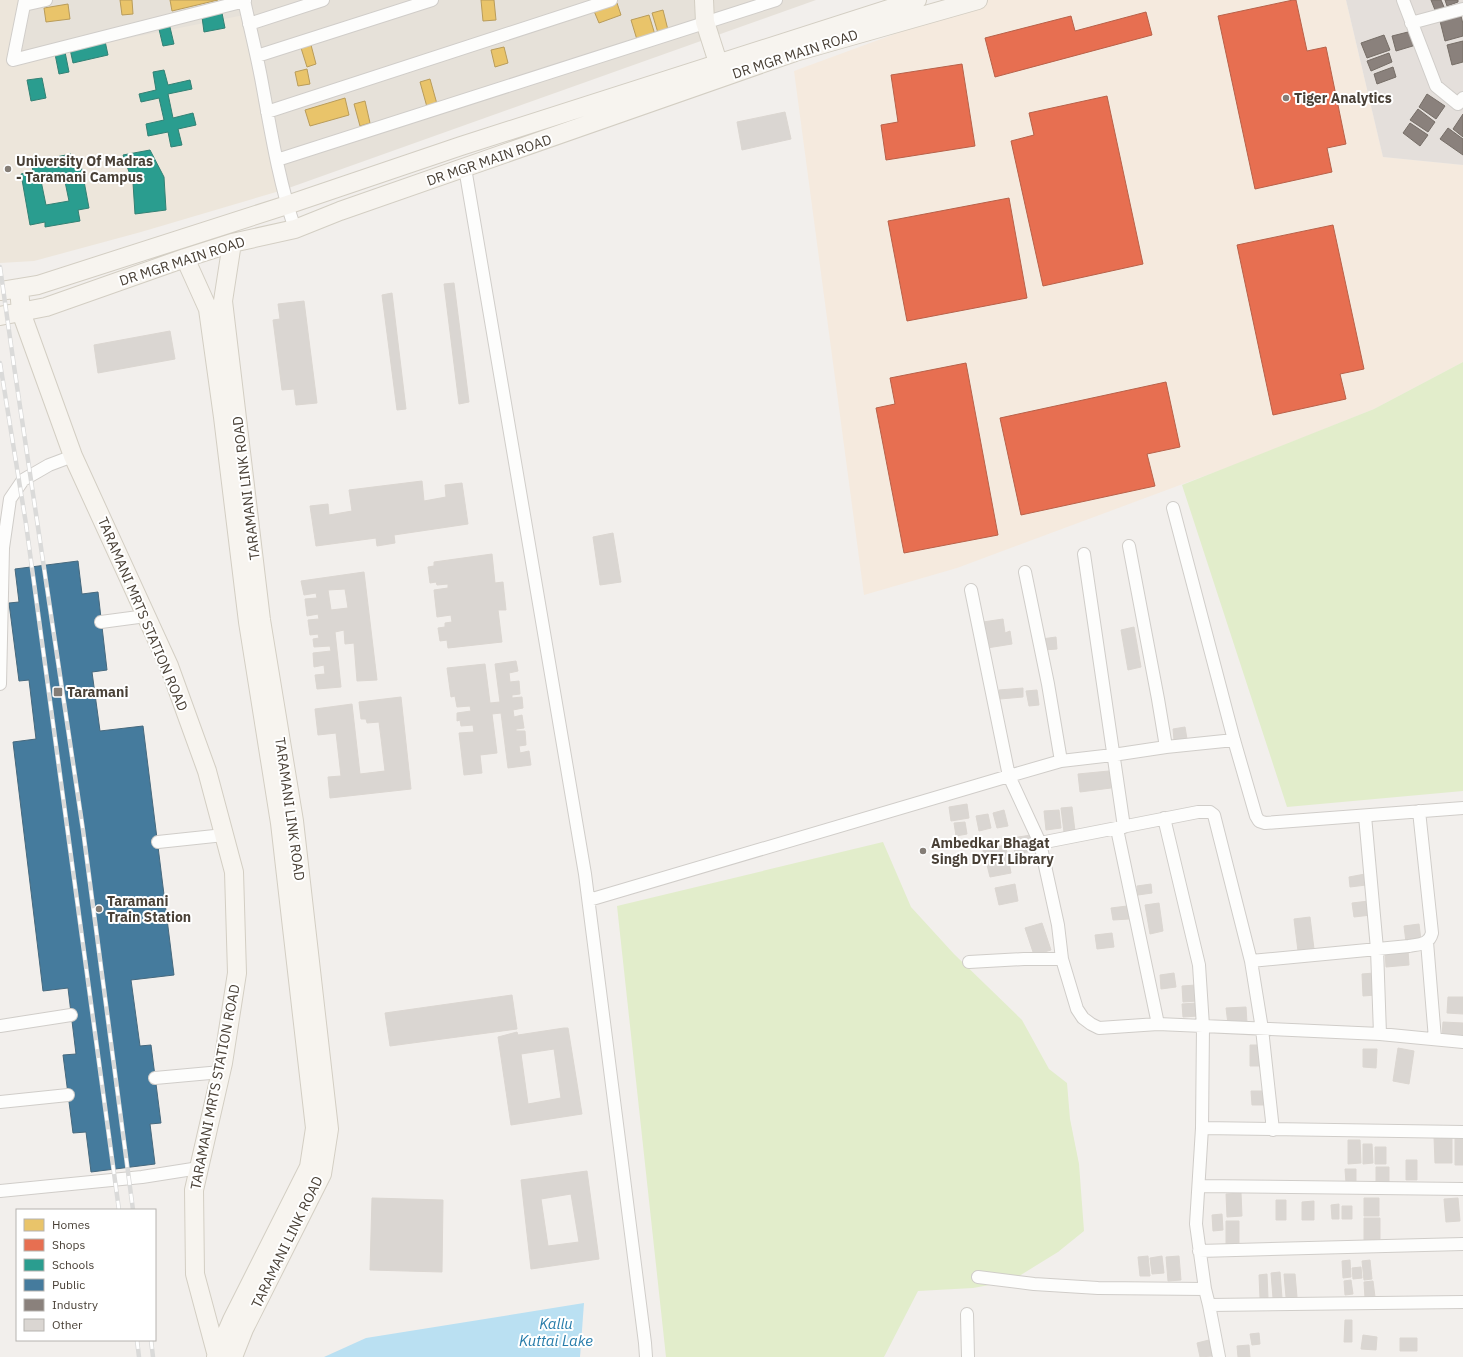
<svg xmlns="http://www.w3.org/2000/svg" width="1463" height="1357" font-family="'IBM Plex Sans',sans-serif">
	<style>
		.residential { fill: #e6e1d9 }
		.commercial { fill: #f5eade }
		.industrial { fill: #e4dfdb }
		.education { fill: #ede6db }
		.green { fill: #e2edcb }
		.water { fill: #bae0f2 }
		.homes { fill: #e9c46a; stroke: #b99c5a }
		.shops { fill: #e76f51; stroke: #b86149 }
		.schools { fill: #2a9d8f; stroke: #338174; fill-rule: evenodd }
		.public { fill: #457b9d; stroke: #46697e }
		.industry { fill: #8a817c; stroke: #766e67 }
		.building { fill: #dad6d2; stroke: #dbd6d1; fill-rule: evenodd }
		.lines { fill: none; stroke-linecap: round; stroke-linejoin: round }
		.street-casing { stroke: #d0cdc9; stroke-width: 14 }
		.secondary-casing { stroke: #d3cec3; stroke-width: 20 }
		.street { stroke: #fdfdfc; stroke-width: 12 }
		.secondary { stroke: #f7f4ef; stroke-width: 18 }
		.rail-casing { stroke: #dadad9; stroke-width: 4.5 }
		.rail { stroke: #fff; stroke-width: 3; stroke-dasharray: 9; stroke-linecap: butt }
		.poi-dot { fill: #847d76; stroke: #fff; stroke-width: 1.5 }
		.labels { text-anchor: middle; stroke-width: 4; stroke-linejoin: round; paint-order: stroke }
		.street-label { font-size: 14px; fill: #494036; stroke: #fff }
		.poi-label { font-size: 14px; font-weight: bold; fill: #494036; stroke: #fff; text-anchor: start }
		.water-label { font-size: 15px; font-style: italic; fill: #277caa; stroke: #fff }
	</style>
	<rect width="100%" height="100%" fill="#f2efec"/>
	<path class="residential" d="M31,0H816L283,190L19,60Z"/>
	<path class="commercial" d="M987,0H1346L1383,157L1463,165V362L1374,409L1242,462L957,568L864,595L794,71Z"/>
	<path class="industrial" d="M1346,0H1463V165L1383,157Z"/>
	<path class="education" d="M0,0H31L19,60L249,14L283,190L141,232L34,261L0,263Z"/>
	<path class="green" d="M1463,362V791L1287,807L1182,485L1374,409Z
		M883,842L911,907L954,954L1022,1020L1049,1069L1067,1083L1070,1119L1079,1164L1084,1231L1058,1252L1011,1281L973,1288L918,1291L884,1357H666L617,906Z"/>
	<path class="water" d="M584,1303L580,1357H324L366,1338Z"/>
	<path class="homes" d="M120,0H132L133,14L122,15Z
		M170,0H218L172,11Z
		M481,0H494L496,20L483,21Z
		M617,3L621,15L599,23L594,11Z
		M68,4L70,19L46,22L44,8Z
		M663,10L668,30L658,33L652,13Z
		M649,15L656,38L638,43L631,20Z
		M311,45L316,64L307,67L301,48Z
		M504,47L508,63L495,67L491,50Z
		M307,69L310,84L298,86L295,72Z
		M430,79L437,104L427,107L420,82Z
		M345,98L349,115L310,126L305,110Z
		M365,101L370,123L360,126L354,104Z"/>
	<path class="shops" d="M1293,0H1296L1307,51L1326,47L1346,144L1327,148L1332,172L1255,189L1218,16Z
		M1146,12L1152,35L995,77L985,38L1071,16L1075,31Z
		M962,64L975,146L886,160L881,125L898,122L891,75Z
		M1107,96L1143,264L1043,286L1011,141L1034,135L1029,113Z
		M1009,198L1027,298L907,321L888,221Z
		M1333,225L1364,369L1340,374L1346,399L1273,415L1237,245Z
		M966,363L998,535L904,553L876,408L895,404L890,378Z
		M1166,382L1180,447L1147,454L1155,486L1021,515L1000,418Z"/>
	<path class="schools" d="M222,13L225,28L204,32L202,17Z
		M169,23L174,44L163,46L158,25Z
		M105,41L108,55L73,63L70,49Z
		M65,52L69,72L59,74L55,54Z
		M164,70L168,85L190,80L192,89L168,94L173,118L193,113L196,125L178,129L182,145L171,147L168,132L148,136L146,124L164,120L159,98L141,102L139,94L156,90L153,72Z
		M42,78L46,98L31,101L27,80Z
		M150,150L164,177L166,210L135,214L133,183L123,155Z
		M71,154L73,167L81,165L89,208L78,210L80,221L45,227V222L30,225L21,174L33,171L31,162ZM63,172L69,201L46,205L40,176Z"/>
	<path class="public" d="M78,561L82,594L98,592L107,670L92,672L100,731L143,726L174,975L131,980L140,1046L151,1045L161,1123L150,1124L155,1164L91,1172L86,1132L73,1133L63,1055L76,1054L68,988L43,991L13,742L36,739L29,680L19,681L9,603L19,602L15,569Z"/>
	<path class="industry" d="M1431,0H1441L1444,7L1435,10Z
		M1445,0H1458V2L1447,6Z
		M1461,16L1463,24V36L1445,41L1440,21Z
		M1412,31L1416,45L1396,51L1392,36Z
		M1384,35L1390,50L1367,58L1361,43Z
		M1463,41V62L1452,65L1447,45Z
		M1389,53L1392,62L1371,71L1367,61Z
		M1393,67L1396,77L1377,84L1374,74Z
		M1427,94L1445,106L1436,119L1419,107Z
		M1418,109L1435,122L1428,132L1410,120Z
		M1463,114V137L1453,129Z
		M1410,123L1428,135L1420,146L1403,133Z
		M1448,128L1463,139V155L1440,139Z"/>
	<path class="building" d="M785,112L791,139L742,150L737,122Z
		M454,283L469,402L459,404L444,284Z
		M392,293L406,409L397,410L382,295Z
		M304,301L317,403L296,405L294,389L282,390L273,320L280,319L278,304Z
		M170,331L175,359L98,373L94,345Z
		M422,481L424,501L446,497L445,485L462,483L468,524L394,535L395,543L377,546L376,538L316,546L310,506L328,504L329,515L352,511L349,490Z
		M613,533L621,582L600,585L593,537Z
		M492,554L495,583L503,582L506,610H498L502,642L448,648L447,640L440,641L438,628L445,627V623L452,622L451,615L437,617L434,590L448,588V584L437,585L436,582L430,583L428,567L434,566V562Z
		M364,572L377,680L357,681L354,643L345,644L344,630L335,632L341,687L317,689L315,675L325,674L324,665L314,667L313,653L331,651L330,646L314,647L313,639L319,638L318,634L310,635L308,620L319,619L318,614L307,616L305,599L317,598L316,593L304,595L301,581ZM345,589L348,608L331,610L328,590Z
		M1003,619L1005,633L1010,631L1012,644L987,648L983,622Z
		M1134,627L1141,667L1128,670L1121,630Z
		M1056,637L1057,649L1044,650L1042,639Z
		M516,661L518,671L509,673L510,682L519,681L520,694L512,695V698L522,697L523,708L513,710L514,717L522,715L524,728L516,729V731H525L526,745L519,746L520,753L529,751L531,765L508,768L501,713L492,714L497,753L480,755L482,773L464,775L459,733L474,732L473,725L461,726L460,720L457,721V713L471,711L470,706L457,707L455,696L451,697L447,668L485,664L490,703L500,702L495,664Z
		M1023,688V697L1000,699L999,690Z
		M1037,690L1039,705L1029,706L1026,691Z
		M401,697L411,789L330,798L328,777L341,776L336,733L318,735L315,709L352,704L360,774L385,771L379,722L367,723L366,719H361L359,702Z
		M1185,727L1187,739L1174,740L1173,729Z
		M1109,771L1111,788L1080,792L1078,774Z
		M967,804L969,818L951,821L949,807Z
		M1072,807L1075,831L1064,832L1061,808Z
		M1004,810L1008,826L997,828L993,813Z
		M1059,810L1061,828L1046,830L1044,811Z
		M988,814L991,828L979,831L976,816Z
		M965,822L967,834L956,836L954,823Z
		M1031,835L1034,851L1015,854L1012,838Z
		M1005,845L1008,856L985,861L983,850Z
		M1008,857L1011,873L990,877L986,861Z
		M1365,874L1366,885L1350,887L1349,877Z
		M1015,884L1018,901L999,905L995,888Z
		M1151,884L1152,893L1138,895L1137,886Z
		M1369,901L1371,915L1354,917L1352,903Z
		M1159,903L1163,931L1150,934L1145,905Z
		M1127,906L1129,919L1113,920L1111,908Z
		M1310,917L1314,949L1298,951L1294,919Z
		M1042,923L1051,950L1034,955L1025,928Z
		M1419,924L1421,940L1406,942L1404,926Z
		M1112,933L1114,947L1097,949L1095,935Z
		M1408,950L1409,965L1386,967L1385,951Z
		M1174,973L1176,987L1161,989L1160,975Z
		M1374,973L1376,995L1363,996L1362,974Z
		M1196,985L1198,1001L1183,1002L1182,986Z
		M512,995L517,1029L390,1046L385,1013Z
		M1448,997H1463V1014L1447,1013Z
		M1196,1003L1198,1016L1183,1017L1182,1004Z
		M1246,1007L1247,1023L1228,1024L1226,1008Z
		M1443,1022L1463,1023V1038L1442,1037Z
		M564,1028H568L582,1114L511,1125L498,1037L517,1032L518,1035ZM554,1049L561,1098L528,1104L521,1054Z
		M1250,1045H1263V1066H1250Z
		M1398,1048L1414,1051L1409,1084L1393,1081Z
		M1363,1049H1377L1376,1068L1363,1067Z
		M1251,1091H1269V1105H1252Z
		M1434,1137H1452V1163H1435Z
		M1455,1138H1463V1165H1455Z
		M1348,1140H1360L1361,1163L1348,1164Z
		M1363,1144H1372L1373,1163L1363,1164Z
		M1375,1147H1386V1164H1375Z
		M1406,1160H1417V1180H1406Z
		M1376,1167H1389V1187H1376Z
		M1345,1169H1356V1183H1346Z
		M587,1171L599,1259L531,1269L521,1180ZM571,1194L579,1242L548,1246L541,1199Z
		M1241,1193L1242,1216L1227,1217L1226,1194Z
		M372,1198L443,1200L442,1272L370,1270Z
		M1364,1198H1379V1216H1364Z
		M1458,1198L1460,1221L1446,1222L1444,1199Z
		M1276,1200H1286V1220H1276Z
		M1314,1201V1220H1302V1202Z
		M1339,1204V1219H1332L1331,1205Z
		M1342,1206H1352V1219H1342Z
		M1222,1214L1223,1230L1213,1231L1212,1215Z
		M1364,1218H1380V1239L1364,1240Z
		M1226,1221H1239V1244H1226Z
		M1148,1256L1150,1276H1140L1138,1257Z
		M1162,1256L1164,1273L1152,1274L1150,1258Z
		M1179,1256L1181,1280L1168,1281L1166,1257Z
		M1350,1260L1351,1277L1343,1278L1342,1261Z
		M1370,1260L1372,1279L1364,1280L1362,1261Z
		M1361,1267L1362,1278L1353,1279L1352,1268Z
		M1280,1272L1282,1298H1273L1271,1273Z
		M1267,1274L1268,1298H1260L1259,1275Z
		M1284,1274H1295L1297,1297H1286Z
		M1351,1280L1353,1294L1345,1295L1344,1281Z
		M1373,1281L1375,1297L1365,1298L1364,1282Z
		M1345,1320H1352V1342H1344Z
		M1259,1333L1260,1344L1252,1345L1250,1334Z
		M1363,1335L1377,1337L1376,1350L1361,1349Z
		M1400,1338H1417V1351H1400Z
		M1209,1340L1212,1356L1200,1357L1197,1343Z
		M1249,1345L1250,1357H1238L1237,1346Z"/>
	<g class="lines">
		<g class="street-casing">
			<path id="street" d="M25,0L13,60L245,1
				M244,0C250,28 257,55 262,83C271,132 279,182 295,229
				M1403,0L1436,86L1458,104L1463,98
				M24,5L46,0
				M1411,23L1463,9
				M249,24L323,0
				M257,56L432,0
				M267,112L611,0
				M277,160L776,0
				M465,168L585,874L645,1343L646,1357
				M1173,508L1234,740L1256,816L1259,821L1265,823L1463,808
				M1129,546L1158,699L1166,747
				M1084,554L1124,827
				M1025,572L1048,684L1061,761
				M971,590L1009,776L1061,761L1113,755L1166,747L1234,740
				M101,622L146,616
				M0,684L3,548L10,499L23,480L49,465L73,456
				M1365,816L1377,949L1380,1034
				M1164,818L1199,965L1203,1026L1380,1034L1463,1042
				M1117,829L1158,1024
				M158,842L224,835
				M1040,843L1198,812H1210L1214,815L1251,961L1262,1029L1273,1130
				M589,900L1009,776L1040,843L1058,925L1062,959L1077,1009L1083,1018L1091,1024L1099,1028L1158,1024L1203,1026L1202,1128L1196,1224L1205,1289L1209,1305L1219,1357
				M1427,942L1435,1039
				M1251,961L1409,946C1419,944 1429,945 1432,933L1419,811
				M969,962L1024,959H1062
				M0,1026L71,1015
				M155,1078L221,1072
				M0,1102L68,1095
				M1202,1128L1463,1132
				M1199,1186L1463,1189
				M0,1191L142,1177L199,1168
				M1199,1251L1463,1244
				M978,1277L1034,1284L1098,1288L1205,1289
				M1209,1305L1463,1302
				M967,1314L968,1357"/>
		</g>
		<g class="secondary-casing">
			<path id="secondary" d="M704,0L705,22L722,75
				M185,258L208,309L223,417L248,622L280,823L315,1128L309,1167L232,1320L216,1357
				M19,288L21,312L73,456L169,666L207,771L234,872L237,973L223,1063L194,1190L195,1274L217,1356L233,1357L244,1329L322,1174L329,1129L294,821L261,620L223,301L232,243
				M0,291L38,285L287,205L461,146L917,0
				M0,316L46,307L185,258L232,243L295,229L340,211L795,52L978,0"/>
		</g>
		<use href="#street" class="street"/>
		<use href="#secondary" class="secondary"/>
		<g class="rail-casing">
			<path id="rail" d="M0,267L14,366L83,830L133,1210
				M0,363L26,524L119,1210
				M137,1340L139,1357
				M151,1340L153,1357"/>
		</g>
		<use href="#rail" class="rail"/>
	</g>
	<g class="poi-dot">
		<circle cx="1286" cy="98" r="4"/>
		<circle cx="8" cy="169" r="4"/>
		<rect x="53" y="687" width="10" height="10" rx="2"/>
		<circle cx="923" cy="851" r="4"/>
		<circle cx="99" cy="909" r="4"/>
	</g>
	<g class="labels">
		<g class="street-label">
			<text transform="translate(795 54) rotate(-18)" y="5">DR MGR MAIN ROAD</text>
			<text transform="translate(489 160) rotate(-19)" y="5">DR MGR MAIN ROAD</text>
			<text transform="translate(182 261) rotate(-18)" y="5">DR MGR MAIN ROAD</text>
			<text transform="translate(246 488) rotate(-97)" y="5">TARAMANI LINK ROAD</text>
			<text transform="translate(143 614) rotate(67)" y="5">TARAMANI MRTS STATION ROAD</text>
			<text transform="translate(290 809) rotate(82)" y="5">TARAMANI LINK ROAD</text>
			<text transform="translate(215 1087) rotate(-79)" y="5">TARAMANI MRTS STATION ROAD</text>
			<text transform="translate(287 1242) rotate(-64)" y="5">TARAMANI LINK ROAD</text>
		</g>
		<g class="poi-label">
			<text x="1294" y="103">Tiger Analytics</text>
			<text x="16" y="166">University Of Madras<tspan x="16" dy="16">- Taramani Campus</tspan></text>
			<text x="67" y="697">Taramani</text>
			<text x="931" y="848">Ambedkar Bhagat<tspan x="931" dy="16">Singh DYFI Library</tspan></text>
			<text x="107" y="906">Taramani<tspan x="107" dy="16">Train Station</tspan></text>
		</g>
		<g class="water-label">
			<text x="556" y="1329">Kallu<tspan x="556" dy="17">Kuttai Lake</tspan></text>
		</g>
	</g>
	<rect x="16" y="1209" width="140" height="132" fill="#ffffff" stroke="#b6b3af"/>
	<rect x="24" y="1219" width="20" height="12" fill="#e9c46a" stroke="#b6b3af"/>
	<text x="52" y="1229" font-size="12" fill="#494036">Homes</text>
	<rect x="24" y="1239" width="20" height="12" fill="#e76f51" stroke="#b6b3af"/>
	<text x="52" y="1249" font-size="12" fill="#494036">Shops</text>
	<rect x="24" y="1259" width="20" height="12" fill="#2a9d8f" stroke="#b6b3af"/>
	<text x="52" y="1269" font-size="12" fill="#494036">Schools</text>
	<rect x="24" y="1279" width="20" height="12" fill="#457b9d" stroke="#b6b3af"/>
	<text x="52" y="1289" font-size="12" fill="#494036">Public</text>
	<rect x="24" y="1299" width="20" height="12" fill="#8a817c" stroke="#b6b3af"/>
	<text x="52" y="1309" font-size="12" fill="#494036">Industry</text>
	<rect x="24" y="1319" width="20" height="12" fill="#dad6d2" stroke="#b6b3af"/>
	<text x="52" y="1329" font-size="12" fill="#494036">Other</text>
</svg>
